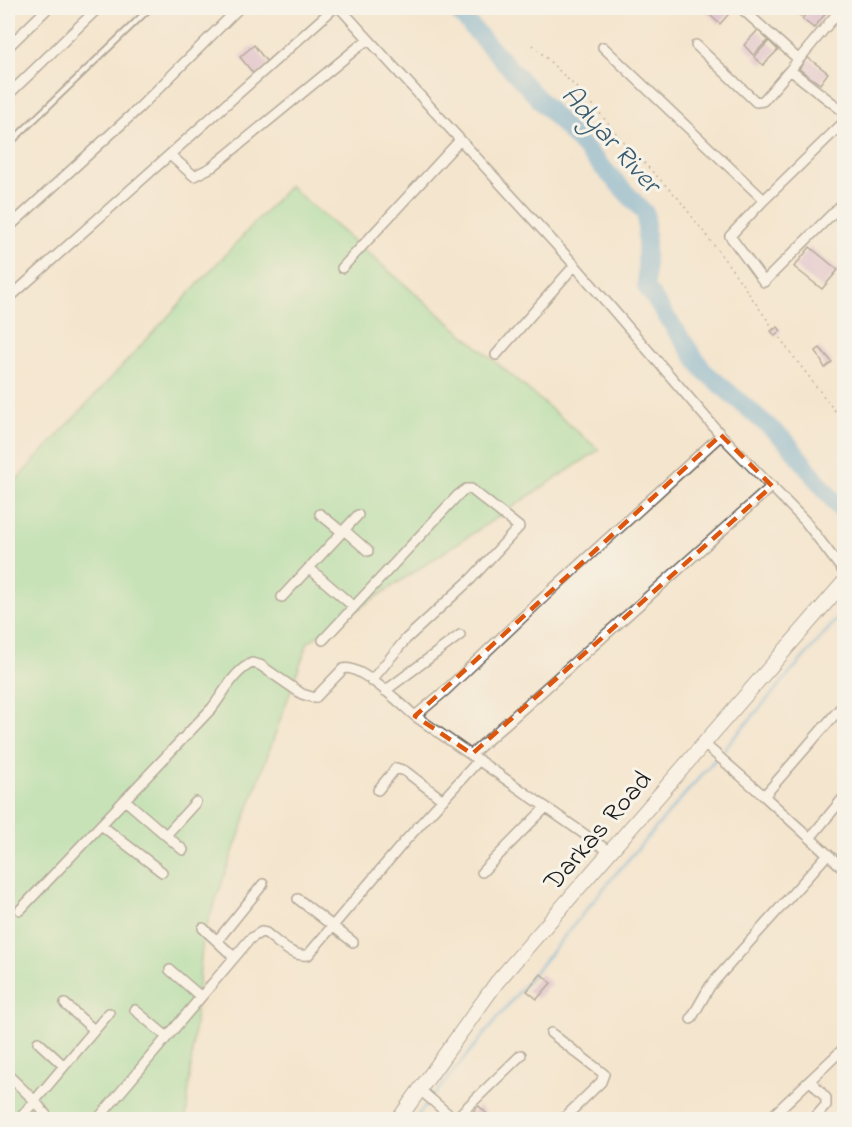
<svg xmlns="http://www.w3.org/2000/svg" width="852" height="1127" font-family="'Indie Flower',sans-serif">
	<style>
		.green { fill: #92de9c; stroke: #577d5c; stroke-width: 1.5 }
		.lines { fill: none; stroke-linecap: round; stroke-linejoin: round }
		.stream { stroke: #5da7d5; stroke-width: 3 }
		.river { stroke: #5da7d5; stroke-width: 18 }
		.building { fill: #cc9dd0 }
		.service-casing { stroke: #68625a; stroke-width: 8 }
		.minor-casing { stroke: #68625a; stroke-width: 12 }
		.secondary-casing { stroke: #68625a; stroke-width: 16 }
		.path { stroke: #68625a; stroke-width: 1.5; stroke-dasharray: 1.5 4.5; stroke-linecap: butt }
		.service { stroke: #fff; stroke-width: 4.5 }
		.minor { stroke: #fff; stroke-width: 9 }
		.secondary { stroke: #fff; stroke-width: 14 }
		.marked { fill: none; stroke: #de560d; stroke-width: 4.5; stroke-dasharray: 12 8; stroke-linejoin: round }
		.labels { text-anchor: middle; stroke-width: 6; stroke-linejoin: round; paint-order: stroke }
		.street-label { font-size: 27px; fill: #1c1c1c; stroke: #f7f3e8 }
		.water-label { font-size: 28px; font-style: italic; fill: #395b6f; stroke: #f7f3e8 }
	</style>
	<rect width="100%" height="100%" fill="#f7f3e8"/>
	<filter id="ink" filterUnits="userSpaceOnUse"><feTurbulence type="fractalNoise" baseFrequency=".0167" numOctaves="2"/><feDisplacementMap in="SourceGraphic" scale="12" xChannelSelector="R" yChannelSelector="G"/><feConvolveMatrix kernelMatrix="1 2 1 2 8 2 1 2 1" color-interpolation-filters="sRGB"/></filter>
	<filter id="wash" filterUnits="userSpaceOnUse"><feTurbulence type="fractalNoise" baseFrequency=".008" numOctaves="4" result="noise"/><feDisplacementMap in="SourceGraphic" scale="24" xChannelSelector="R" yChannelSelector="G"/><feGaussianBlur stdDeviation="1.35" result="paint"/><feColorMatrix in="noise" values="0 0 0 0 0 0 0 0 0 0 0 0 0 0 0 0 0 1.4 0 .05"/><feComposite in="paint" operator="in"/></filter>
	<g filter="url(#wash)">
		<rect width="100%" height="100%" fill="#f4e5ce"/>
		<path class="green" d="M289,186L599,450L308,642L203,936L186,1119H8V489Z"/>
		<g class="lines">
			<path class="stream" d="M414,1120L613,877L844,611"/>
			<path class="river" d="M454,8L646,214V287L704,371L787,442L844,514"/>
		</g>
		<g id="blocks">
			<path class="building" d="M702,8H734L720,24Z
				M791,8H808L801,16Z
				M811,8H830L814,28L802,19Z
				M758,30L768,40L753,55L744,45Z
				M769,41L778,50L763,65L754,57Z
				M254,45L269,65L256,77L240,57Z
				M807,57L828,73L820,84L799,69Z
				M810,247L838,270L822,289L794,267Z
				M778,327L781,331L775,336L771,331Z
				M820,348L832,362L825,368L816,351Z
				M541,974L551,983L537,999L527,991Z
				M479,1106L493,1120H468L467,1118Z"/>
		</g>
	</g>
	<g filter="url(#ink)">
		<use href="#blocks" fill-opacity="0" stroke="#68625a" stroke-width="1.5"/>
		<g class="lines">
			<g class="service-casing">
				<path id="service" d="M8,145L150,8"/>
			</g>
			<g class="minor-casing">
				<path id="minor" d="M340,8L571,261L721,435L805,521L844,572
					M741,8L798,59
					M837,8L840,10L790,70L844,112
					M696,45L756,102L763,101L790,70
					M8,47L48,8
					M603,47L764,200L844,122
					M8,95L98,8
					M170,155L194,176L212,167L368,39
					M764,200L730,236L764,282L844,202
					M8,228L138,109L239,8
					M342,268L460,140
					M8,299L334,8
					M496,355L575,265
					M320,514L342,532
					M344,530L368,551
					M309,568L354,607
					M282,597L358,515
					M323,640L458,495L466,489H471L519,527L471,579L406,639L371,681
					M385,691L460,635
					M415,716L446,690L546,595L721,435
					M703,743L764,796L844,869
					M472,754L772,486
					M378,790L396,768L405,771L443,800
					M764,796L844,704
					M125,800L183,850
					M101,825L162,872
					M166,835L196,802
					M811,837L844,797
					M482,872L546,807
					M298,899L353,942
					M20,910L212,708C224,693 234,671 252,663L260,665L302,694L315,698L343,669C359,663 402,705 415,716L610,852
					M203,928L234,957
					M217,941L263,884
					M170,970L200,996
					M65,1004L94,1030
					M135,1010L166,1036
					M691,1019L710,986L828,854
					M551,1033L604,1074L601,1082L562,1120
					M38,1042L64,1066
					M8,1075L34,1100L50,1120
					M810,1080L826,1098V1105L813,1120
					M419,1089L455,1120
					M21,1117L109,1013
					M455,1119L521,1055
					M97,1120L250,939L261,932L266,933C278,942 291,957 308,955L405,841L479,760
					M768,1120L844,1048"/>
			</g>
			<g class="secondary-casing">
				<path id="secondary" d="M398,1120L497,982L844,582"/>
			</g>
			<path class="path" d="M533,45L588,99L621,139L678,198L731,268L787,348L844,423"/>
			<use href="#service" class="service"/>
			<use href="#minor" class="minor"/>
			<use href="#secondary" class="secondary"/>
		</g>
	</g>
	<path d="M0 0H852V1127H0ZM721,435L772,486L472,754L415,716Z" fill="#f4e5ce" fill-opacity=".55" fill-rule="evenodd"/>
	<path class="marked" d="M721,435L772,486L472,754L415,716Z"/>
	<g class="labels">
		<g class="street-label">
			<text transform="translate(597 830) rotate(-49)" y="9">Darkas Road</text>
		</g>
		<g class="water-label">
			<text transform="translate(612 138) rotate(48)" y="10">Adyar River</text>
		</g>
	</g>
	<rect width="852" height="1127" fill="none" stroke="#f7f3e8" stroke-width="30"/>
</svg>
